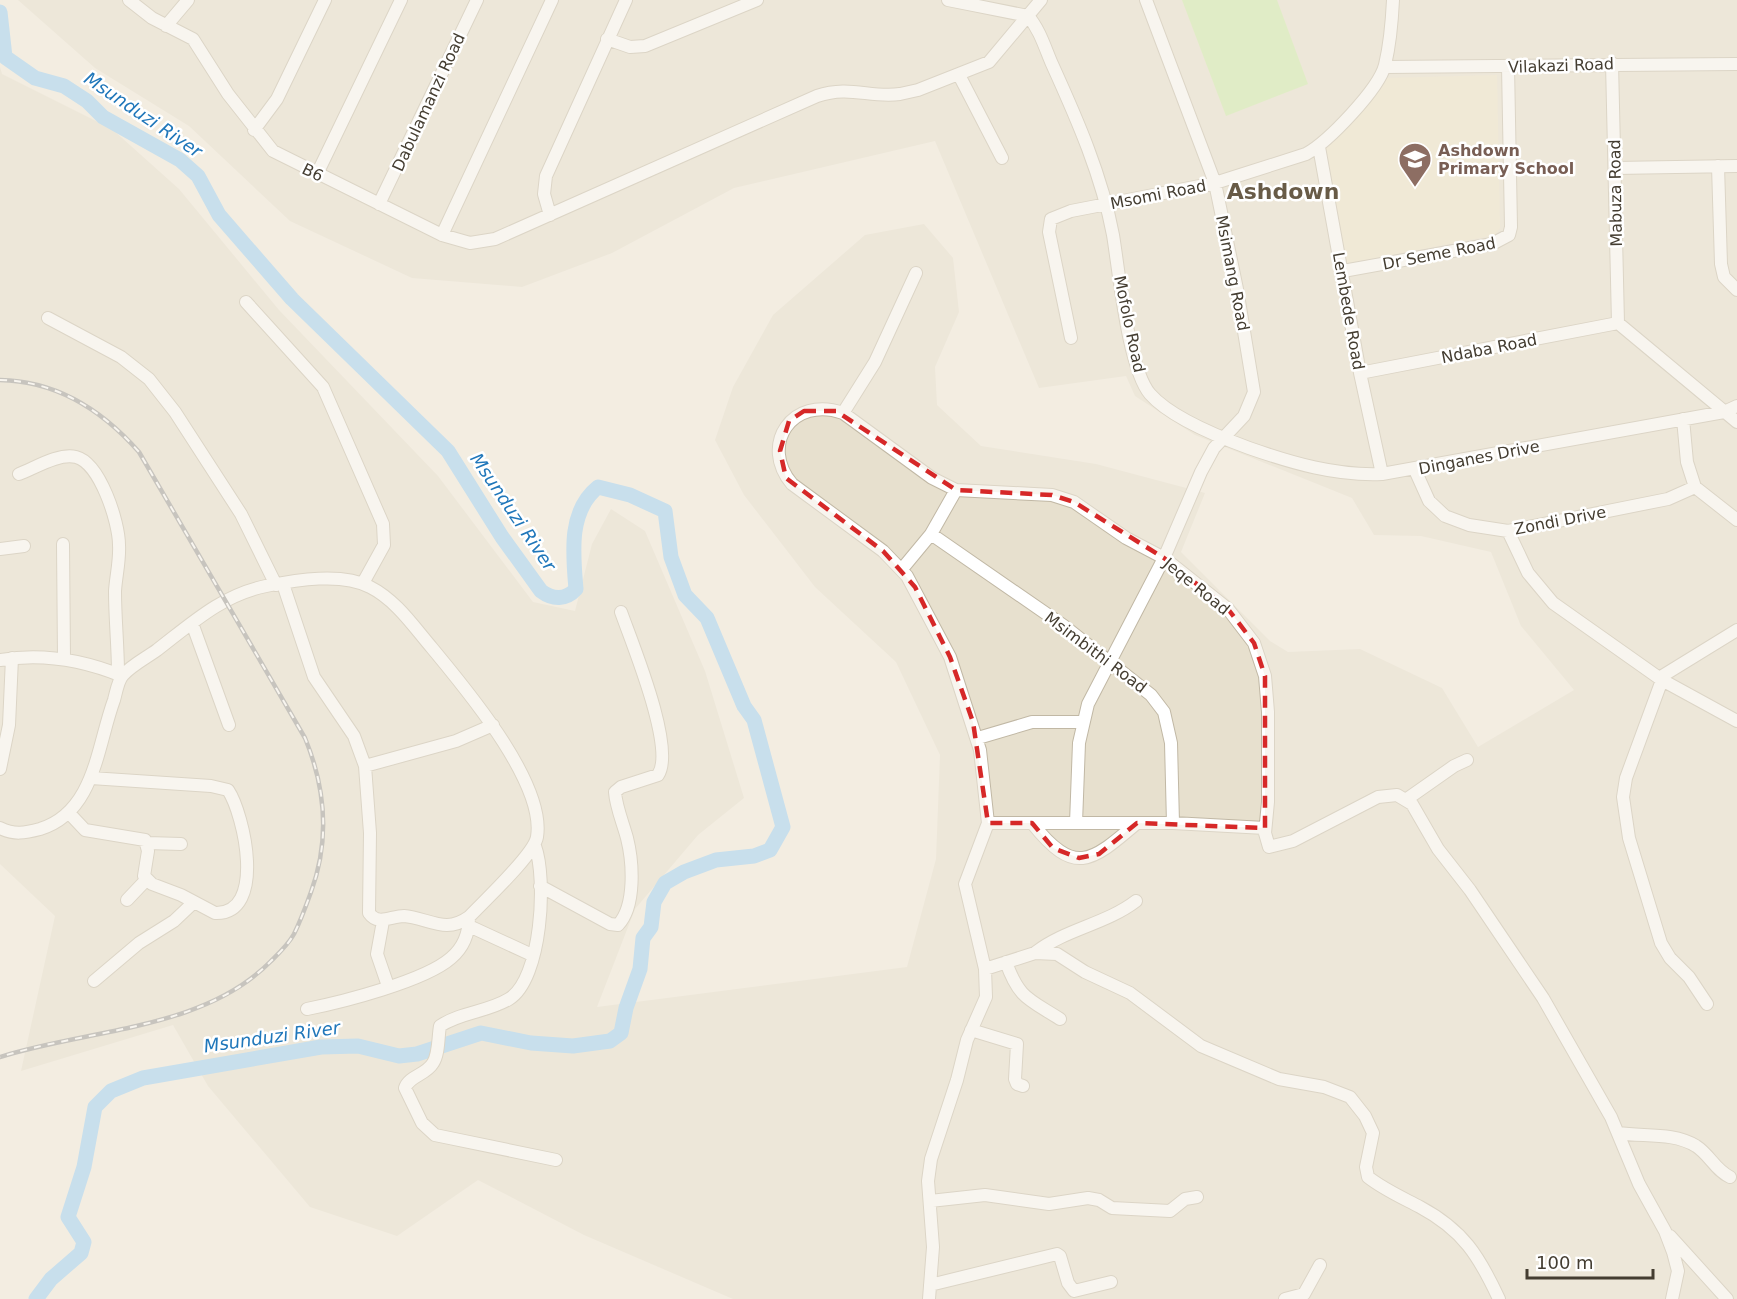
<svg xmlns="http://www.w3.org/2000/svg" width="1737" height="1299" font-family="'DejaVu Sans',sans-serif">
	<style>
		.residential { fill: #e7e0ce }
		.education { fill: #eee4c8 }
		.green { fill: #cbeca4 }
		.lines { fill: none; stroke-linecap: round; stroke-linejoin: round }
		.river { stroke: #94cef8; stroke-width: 15 }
		.minor-casing { stroke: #c1b8a5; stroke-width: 14 }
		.minor { stroke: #fff; stroke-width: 12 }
		.rail-casing { stroke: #939393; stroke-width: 4.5 }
		.rail { stroke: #fff; stroke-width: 2; stroke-dasharray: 7; stroke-linecap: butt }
		.marked { fill: none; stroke: #d62828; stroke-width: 4.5; stroke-dasharray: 12 8; stroke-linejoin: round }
		.labels { text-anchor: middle; stroke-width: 5; stroke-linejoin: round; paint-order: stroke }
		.street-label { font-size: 16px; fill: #443d31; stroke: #fff }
		.education-label { font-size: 16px; font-weight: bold; fill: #785e54; stroke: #fff; text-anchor: start }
		.water-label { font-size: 18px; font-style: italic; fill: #2077ba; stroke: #fff }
		.district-label { font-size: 22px; font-weight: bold; fill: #685b47; stroke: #fff }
	</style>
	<rect width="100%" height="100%" fill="#f3ede1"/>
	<path class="residential" d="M18,0H1737V1299H733L584,1235L478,1180L397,1236L310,1207L208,1086L173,1025L21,1071L55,916L0,864V67L2,74L112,129L179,189L279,310L438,476L533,602L575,611L592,544L611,509L645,531L705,671L744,798L698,835L635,909L597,1007L907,967L936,859L940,755L896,662L815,587L744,495L715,440L733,387L773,315L865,235L924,224L953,258L959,312L935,367L937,405L981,446L1096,464L1205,493L1181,552L1270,641L1288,652L1360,649L1442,688L1478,747L1574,690L1521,626L1491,552L1421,536L1374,535L1352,498L1195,435L1135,396L1126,376L1039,388L935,141L734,188L612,253L522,287L412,278L290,221L189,126L95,68Z"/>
	<path class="education" d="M1497,75L1500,228L1495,235L1345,264L1323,149L1386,78Z"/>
	<path class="green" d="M1182,0H1277L1308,84L1226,116Z"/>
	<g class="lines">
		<path class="river" d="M0,12L5,57L35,78L64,86L87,101L103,117L180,160L198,176L219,215L292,299L448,451L502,537L541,591C553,600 566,600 576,589C573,554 568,511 598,487L630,495L665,511L671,557L685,595L707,618L744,706L754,720L783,827L770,850L754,856L716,860L684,872L665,883L654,902L651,927L643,938L640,969L626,1008L621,1033L610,1041L573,1046L531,1043L481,1033L417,1054L399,1056L358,1046L321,1047L143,1078L111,1091L95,1107L84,1167L68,1217L84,1242L81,1253L51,1279L36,1299"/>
		<g class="minor-casing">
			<path id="minor" d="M129,0L152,18L193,39L228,94L273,151L442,235L470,243L495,239L817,96C850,85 869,98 900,94L918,90L989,62L1041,0
				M948,0L1028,16
				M1028,16C1040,30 1045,48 1052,64C1077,119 1102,176 1113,235C1119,271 1128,368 1150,394C1171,418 1219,437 1249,448C1292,463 1336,476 1382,474L1724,412L1737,406
				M166,26L188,0
				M607,39L630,47L645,46L757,0
				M1612,63L1618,323
				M1385,67L1737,64
				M959,75L1002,158
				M254,130L277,99L325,0
				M1319,147L1360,373L1382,474
				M1718,166L1721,264L1724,277L1737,290
				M1615,168L1737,166
				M317,174L401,0
				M379,204L477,0
				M550,215L544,194L546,176L626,0
				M442,235L552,0
				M1343,271L1492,244L1509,235L1511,227L1508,66
				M916,273L875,362L843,413C792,395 759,445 792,484L883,551L907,576L950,657L980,750L988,823L965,884L985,969L986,997L967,1040L957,1080L931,1159L928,1181L933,1247L929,1299
				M246,302L323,387L383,524L384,545L363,583
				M48,318L121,357L149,379L175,412L241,514L276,585
				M1618,323L1737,422
				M1071,338L1049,232L1051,219L1071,211L1215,183L1306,154C1328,142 1379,89 1385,65C1390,44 1392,21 1393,0
				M1360,373L1618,323
				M843,413L932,478L956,490L1052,495L1074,502L1126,538L1164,558L1228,609L1254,643L1265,676L1268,712V802L1265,833L1269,847L1293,841L1378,797L1397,795L1412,804L1438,849L1470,890L1543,998L1611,1117L1639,1184L1665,1231L1673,1252L1678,1271L1672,1299
				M1683,419L1687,462L1695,487L1737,520
				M1415,470L1429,501L1445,516L1469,525L1508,531L1668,499L1695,487
				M19,474C35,468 58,453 76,457C100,463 119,522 119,545C120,560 116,576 115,591C115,619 118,646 118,674
				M1508,531L1528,573L1553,603L1662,680L1737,721
				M931,534L1064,626L1151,695L1164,712L1171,743L1173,823
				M63,544L64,659
				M0,549L24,546
				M902,569L931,534L956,490
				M192,623L229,725
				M0,660C42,653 83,660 122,676
				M1659,678L1737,630
				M1662,680L1626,778L1623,797L1629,838L1661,943L1670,958L1689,977L1707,1004
				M978,738L1032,722H1083
				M365,766L456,741L493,725
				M0,769L9,725L12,658
				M1407,799L1454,766L1467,760
				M69,813L85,830L145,840L148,851L144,876L152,884L181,895L215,913C267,915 244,814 228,790L211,786L91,778
				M988,823H1173L1265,828
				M1032,823C1075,877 1091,862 1137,823
				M1076,823L1079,743L1088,704L1164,558L1201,472L1214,448L1244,416L1254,392L1237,289L1215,183L1146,0
				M0,828C14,835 25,833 40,829C95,812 97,746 114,700C116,693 118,680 123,675C132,665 146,658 157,650C192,623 222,595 266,586C296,580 342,572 370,587C396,600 414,627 432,648C465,688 546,783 537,837C534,855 484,901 469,917C462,922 456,925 447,925C433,925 419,917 404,916C391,916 378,926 369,913L370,833L365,766L354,736L314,677L283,584
				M147,843L181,844
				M535,846C547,878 542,979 509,999C488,1012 461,1012 440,1026C438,1037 439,1054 433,1063C426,1075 409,1076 405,1088L422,1123L435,1135L556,1160
				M540,886L610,924L618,925C636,906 633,862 627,838C623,823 616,807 615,792L621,787L658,775C676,749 632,643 621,612
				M127,900L146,880
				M383,921L377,954L388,986
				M469,926L532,955
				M1036,952C1066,929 1106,924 1136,901
				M1006,962C1019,999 1029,999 1060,1019
				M985,969L1035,953L1057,954L1085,972L1130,993L1201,1046L1279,1079L1324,1087L1350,1097L1365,1116L1373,1133L1366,1167L1368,1177C1383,1189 1403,1198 1420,1207C1463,1230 1479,1256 1499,1299
				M94,981L139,943L174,921L193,903
				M307,1009C342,1002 425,981 451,958C464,947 469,934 469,917
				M971,1030L1017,1044L1015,1079L1017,1084L1023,1086
				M1618,1133C1644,1137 1673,1132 1696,1146C1710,1155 1715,1170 1730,1177
				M930,1201L985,1195L1049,1204L1088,1198L1099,1200L1112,1208L1170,1211L1185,1199L1197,1197
				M1670,1236L1727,1299
				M930,1285L1057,1254L1060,1256L1068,1283L1074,1291L1111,1282
				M1285,1299L1304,1294L1320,1265"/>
		</g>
		<use href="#minor" class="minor"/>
		<g class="rail-casing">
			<path id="rail" d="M0,380C57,381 103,411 139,452L305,738C326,789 330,840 311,892C306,906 300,922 294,934C288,945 278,954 270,962C203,1030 88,1029 0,1057"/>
		</g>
		<use href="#rail" class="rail"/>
	</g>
	<path d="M0 0H1737V1299H0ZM804,411H836L956,490L1052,495L1074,502L1164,558L1228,609L1254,643L1265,676V828L1137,823L1099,854L1079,858L1053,848L1032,823H988L973,722L950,657L915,587L883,551L786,478L780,451L789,421Z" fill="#f3ede1" fill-opacity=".55" fill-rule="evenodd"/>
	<path class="marked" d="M804,411H836L956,490L1052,495L1074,502L1164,558L1228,609L1254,643L1265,676V828L1137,823L1099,854L1079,858L1053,848L1032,823H988L973,722L950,657L915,587L883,551L786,478L780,451L789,421Z"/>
	<defs>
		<g id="school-pin" transform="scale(1.725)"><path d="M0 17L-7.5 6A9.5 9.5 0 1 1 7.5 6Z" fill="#8d6e63" stroke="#fff"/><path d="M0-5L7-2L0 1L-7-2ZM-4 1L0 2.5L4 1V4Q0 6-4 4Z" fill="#fff"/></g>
	</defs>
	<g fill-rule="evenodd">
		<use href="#school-pin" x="1415" y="159"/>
	</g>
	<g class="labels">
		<g class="street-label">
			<text transform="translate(1561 65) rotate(-2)" y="6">Vilakazi Road</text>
			<text transform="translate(428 102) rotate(-65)" y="6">Dabulamanzi Road</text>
			<text transform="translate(313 172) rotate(26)" y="6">B6</text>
			<text transform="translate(1615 193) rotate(-91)" y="6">Mabuza Road</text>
			<text transform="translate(1158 194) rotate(-11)" y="6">Msomi Road</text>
			<text transform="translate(1439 253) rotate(-11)" y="6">Dr Seme Road</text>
			<text transform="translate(1233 273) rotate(79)" y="6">Msimang Road</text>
			<text transform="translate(1349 311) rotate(80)" y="6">Lembede Road</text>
			<text transform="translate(1130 324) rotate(78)" y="6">Mofolo Road</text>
			<text transform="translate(1489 348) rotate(-11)" y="6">Ndaba Road</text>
			<text transform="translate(1479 457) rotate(-11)" y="6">Dinganes Drive</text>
			<text transform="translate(1560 520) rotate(-11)" y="6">Zondi Drive</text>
			<text transform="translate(1197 586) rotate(39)" y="6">Jeqe Road</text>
			<text transform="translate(1096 652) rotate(37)" y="6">Msimbithi Road</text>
		</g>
		<g class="education-label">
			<text x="1438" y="156">Ashdown<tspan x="1438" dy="18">Primary School</tspan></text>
		</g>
		<g class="water-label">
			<text transform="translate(143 115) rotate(34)" y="6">Msunduzi River</text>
			<text transform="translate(513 512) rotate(56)" y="6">Msunduzi River</text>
			<text transform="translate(272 1037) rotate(-8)" y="6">Msunduzi River</text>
		</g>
		<g class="district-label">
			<text x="1283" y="199">Ashdown</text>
		</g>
	</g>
	<path d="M1527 1269v9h126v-9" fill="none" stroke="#443d31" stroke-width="3"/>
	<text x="1536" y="1269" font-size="18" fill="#443d31" stroke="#ffffff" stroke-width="4.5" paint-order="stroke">100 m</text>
</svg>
